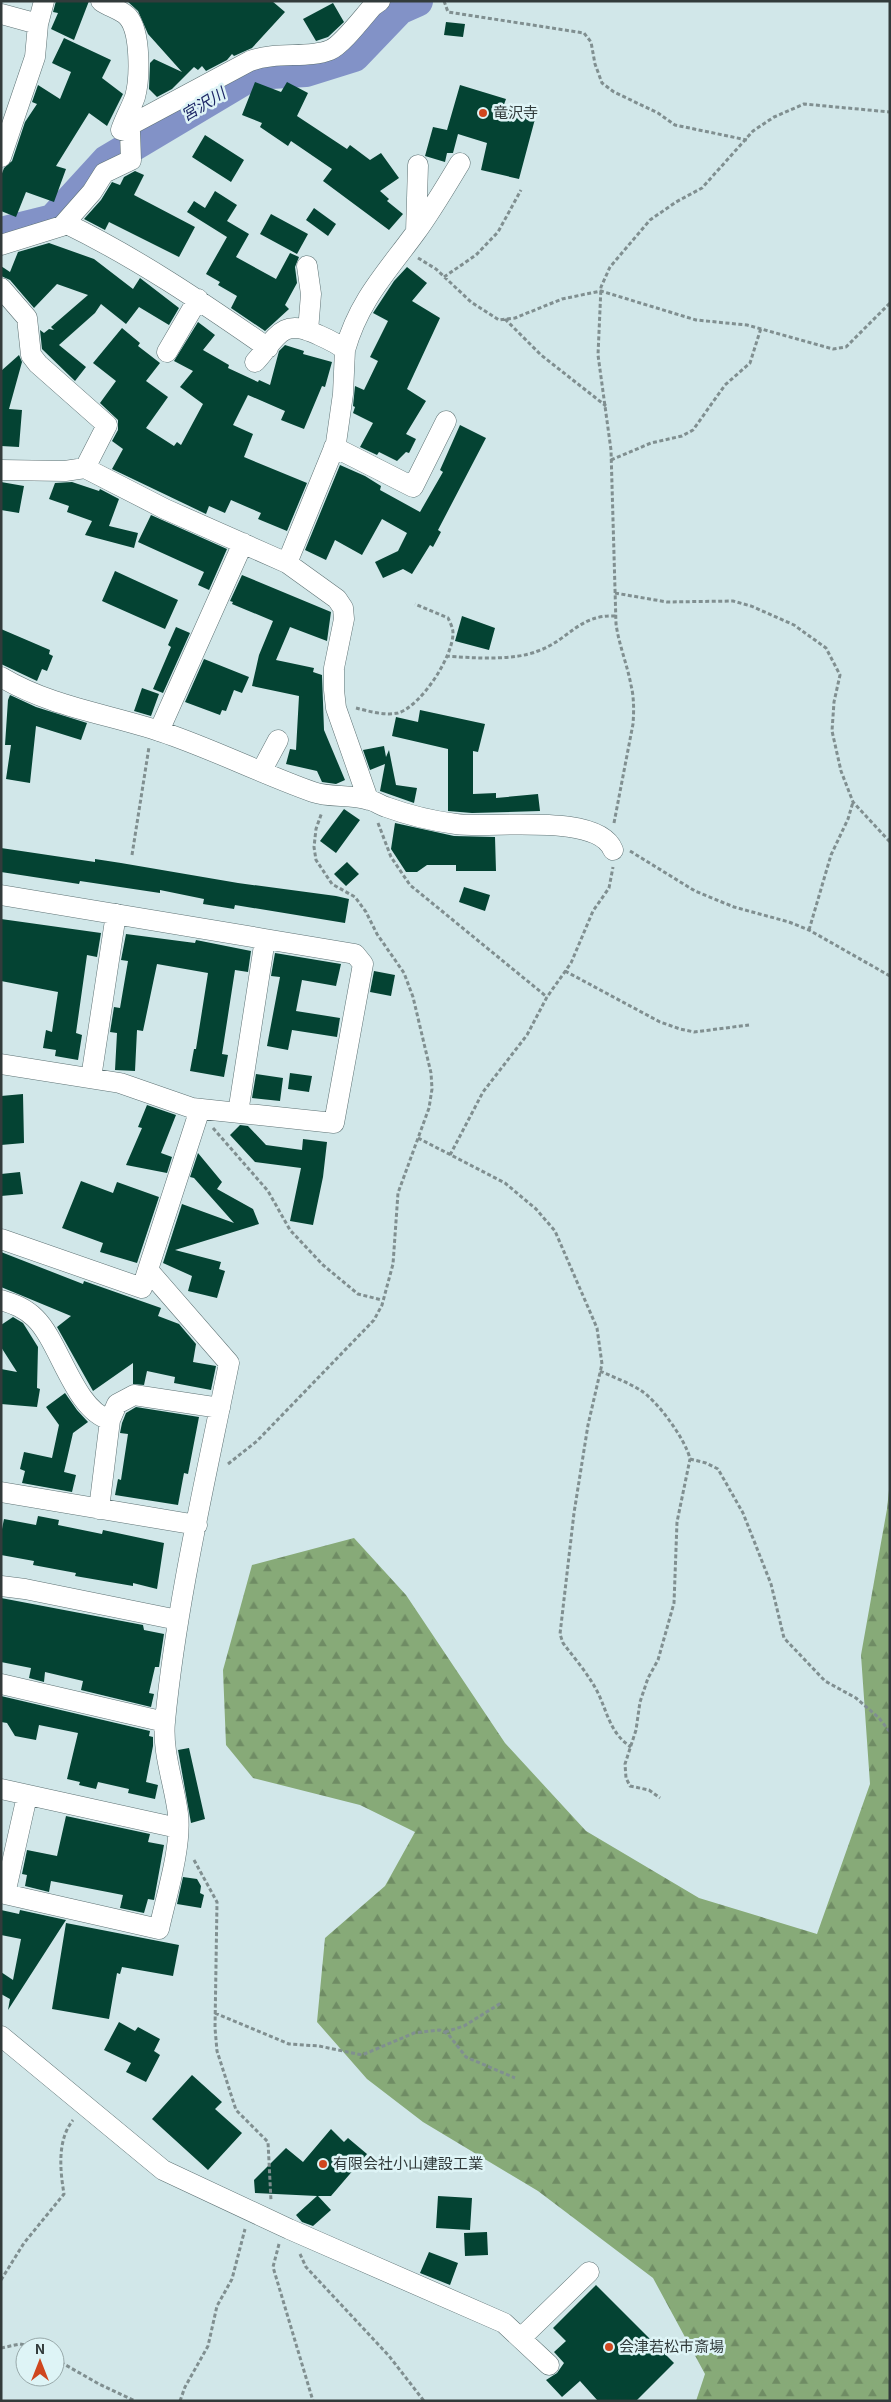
<svg xmlns="http://www.w3.org/2000/svg" width="891" height="2402" font-family="Georgia,'Noto Sans JP',serif">
	<style>
		.forest { fill: url(#forest-firs) }
		.lines { fill: none; stroke-linecap: round; stroke-linejoin: round }
		.river { stroke: #8292c7; stroke-width: 32 }
		.building { fill: #044333 }
		.minor-casing { stroke: #5e7274; stroke-width: 21 }
		.path { stroke: #808f90; stroke-width: 3; stroke-dasharray: 4 2.5; stroke-linecap: butt }
		.minor { stroke: #fff; stroke-width: 20 }
		.poi-dot { fill: #cf461e; stroke: #def4f6; stroke-width: 2 }
		.labels { text-anchor: middle; stroke-width: 5; stroke-linejoin: round; paint-order: stroke }
		.poi-label { font-size: 15px; fill: #323b3b; stroke: #def4f6; text-anchor: start }
		.water-label { font-size: 16px; font-style: italic; fill: #1c2665; stroke: #def4f6 }
	</style>
	<defs>
		<pattern id="forest-firs" width="22" height="20" patternUnits="userSpaceOnUse" patternTransform="scale(1.25)"><rect width="22" height="20" fill="#87aa78"/><path d="M5 1l3.5 6h-7zM16 11l3.5 6h-7z" fill="#6f8c64"/></pattern>
	</defs>
	<rect width="100%" height="100%" fill="#d1e7e9"/>
	<path class="forest" d="M890,1481V2401H696L705,2374L653,2278L538,2191L423,2122L367,2079L317,2022L325,1938L385,1886L415,1832L360,1805L253,1778L226,1745L223,1670L252,1565L354,1538L406,1595L505,1743L586,1831L699,1898L817,1934L870,1784L861,1655L887,1509Z"/>
	<g class="lines">
		<path class="river" d="M1,233L53,220L107,161L253,74L306,71L354,56L399,9L417,1"/>
	</g>
	<path class="building" d="M56,1H89L74,40L51,29L58,13L53,12Z
		M127,1H272L285,12L252,48L234,56L232,54L227,60L206,71L202,66L198,70L194,67L172,89L157,97L149,89L150,63L154,59L182,72L148,34L138,11Z
		M333,3L344,22L328,37L316,41L303,19Z
		M446,22L465,24L463,37L444,35Z
		M64,38L111,60L102,78L123,94L107,126L89,113L56,166L66,169L54,202L26,192L16,217L1,211V176L4,168L12,161L25,122L37,104L32,102L38,85L60,99L71,72L52,63Z
		M255,82L281,92L287,82L308,93L297,116L347,149L350,145L370,160L381,153L399,178L380,191L389,199L387,201L403,214L389,230L323,181L332,169L291,141L288,146L260,127L262,123L242,115Z
		M460,85L506,99L502,110L535,119L519,179L481,170L487,143L458,134L453,153H447L445,162L425,156L433,127L447,130Z
		M205,135L244,160L231,182L192,157Z
		M135,171L144,175L134,195L195,227L179,257L109,222L105,230L84,219L101,200L112,182L120,185L124,177Z
		M215,191L237,205L227,221L249,234L236,257L276,279L290,253L299,257L295,267L297,283L285,305L289,309L265,331L231,308L237,296L218,285L220,282L206,274L227,237L187,212L194,201L205,208Z
		M314,208L336,224L328,236L306,220Z
		M271,214L308,234L297,254L260,234Z
		M49,243L94,259L133,289L140,278L179,308L169,325L139,307L126,324L101,304L95,313L59,345L86,367L75,381L42,349L40,330L44,333L49,329L54,330L51,327L88,295L57,284L34,308L10,280L1,276V266L10,272L18,252Z
		M407,267L427,283L412,301L440,318L407,389L426,401L406,434L416,439L409,453L406,452L397,461L379,452L377,455L360,447L373,423L353,413L355,407L353,406L355,386L364,390L378,361L370,357L388,321L373,313L394,281Z
		M198,322L215,335L203,350L229,365L228,368L258,382L259,380L270,385L279,351L285,345L304,351L303,354L332,362L325,387L322,386L304,429L281,420L285,411L248,395L233,425L253,434L244,457L307,483L287,531L258,519L261,513L231,500L225,513L209,506L206,514L112,469L123,449L112,441L118,430V420L100,403L116,381L93,363L122,328L140,343L138,346L160,363L146,381L168,397L146,428L174,446L177,442L181,445L203,404L180,387L193,371L174,361Z
		M19,355L22,362L9,409L22,410L19,447L1,446V371Z
		M460,425L486,438L438,530L441,532L433,547L430,545L412,574L403,569L383,578L375,562L398,551L407,533L382,519L362,555L335,540L326,560L305,550L340,465L365,476L381,486L380,490L420,512L443,472L440,470Z
		M1,482L24,486L19,513L1,510Z
		M72,482L99,491L100,489L119,499L109,526L138,533L134,548L85,535L92,521L67,512L69,506L49,499L55,483Z
		M151,515L227,549L209,590L198,585L204,572L138,542Z
		M115,571L178,600L165,629L102,601Z
		M242,575L331,612L327,641L290,627L276,660L314,668L313,672L322,675L324,730L345,780L336,784L322,782L317,771L286,764L290,749L296,750L299,696L252,686L259,655L273,621L232,604L233,602L230,601Z
		M462,616L495,628L489,650L455,641Z
		M176,627L190,633L163,693L153,689L171,647L168,645Z
		M1,629L50,650L49,654L53,656L47,671L42,669L37,681L1,664Z
		M204,659L249,677L242,693L234,690L226,711L222,710L220,715L185,702Z
		M142,688L159,694L151,716L134,711Z
		M10,695L36,707L87,723L81,740L36,726L30,783L6,779L11,745H5L8,700Z
		M420,710L485,724L478,752L473,751V794L496,793V798L538,794L540,811L472,813L448,811V749L392,736L396,717L418,722Z
		M384,746L386,757L389,750L396,785L417,788L414,803L380,791L385,764L370,770L363,750Z
		M344,809L360,820L336,853L320,841Z
		M395,823L454,836L495,837L496,871H456V865H427L417,872H406L391,849Z
		M1,848L95,862V859L121,863L238,883L336,896L349,899L345,923L235,905L234,909L203,904L204,899L160,890V893L80,881L79,884L1,872Z
		M347,862L359,874L346,886L334,874Z
		M464,887L490,895L485,911L459,902Z
		M1,919L101,933L97,957L87,955L76,1033L82,1035L78,1060L55,1056L56,1050L43,1048L46,1030L52,1032L58,992L1,981Z
		M126,934L195,943L196,940L251,951L248,972L235,970L222,1054L228,1055L224,1077L190,1071L194,1049H196L208,973L157,964L143,1031L137,1030L135,1071L115,1070L117,1033L110,1032L114,1007L120,1008L128,961L121,960Z
		M275,953L341,964L336,986L302,980L296,1011L340,1018L337,1037L292,1030L288,1050L267,1046L280,977L271,976Z
		M374,971L395,975L391,996L370,992Z
		M290,1073L312,1076L309,1092L288,1089Z
		M256,1074L283,1078L280,1101L252,1098Z
		M23,1094L24,1143L1,1145V1096Z
		M147,1105L176,1115L161,1153L172,1157L167,1173L126,1165L142,1128L138,1127Z
		M240,1125L248,1126L266,1145L302,1150L303,1139L327,1142L323,1177L313,1225L290,1221L301,1168L255,1162L230,1135Z
		M198,1153L222,1182L217,1189L253,1209L259,1224L175,1250L221,1262L219,1269L225,1271L217,1298L188,1291L192,1276L163,1263L182,1204L234,1223L194,1178L190,1177Z
		M20,1172L23,1194L1,1196V1174Z
		M81,1181L113,1193L117,1182L159,1197L137,1263L100,1252L103,1243L62,1228Z
		M1,1252L83,1284L84,1281L161,1308L158,1316L179,1324L196,1344L193,1362L216,1366L211,1390L174,1383L175,1377L147,1371L144,1385L133,1384V1363L93,1391L57,1327L71,1316L1,1287Z
		M13,1317L23,1323L38,1347L37,1388L40,1389L37,1407L1,1404V1369L17,1372L1,1347V1325Z
		M65,1393L77,1410L88,1422L73,1433L64,1472L76,1475L72,1492L22,1483L25,1471L20,1469L24,1452L52,1458L59,1425L46,1407Z
		M136,1407L199,1417L188,1474L184,1473L178,1505L115,1495L118,1479L121,1480L128,1434L120,1433L122,1423L126,1413Z
		M38,1516L59,1520L58,1525L102,1534L103,1530L164,1543L157,1589L133,1583V1586L75,1576L76,1573L33,1565L34,1561L1,1555V1534L4,1519L36,1525Z
		M1,1598L143,1625L144,1630L164,1634L159,1667H155L149,1693L154,1694L151,1707L81,1690L83,1681L45,1672L44,1682L29,1678L31,1668L1,1662Z
		M1,1696L150,1731L149,1736L153,1737V1746L146,1782L158,1785L155,1799L128,1793L129,1789L98,1782L96,1789L79,1785L80,1782L67,1779L78,1733L39,1725L36,1740L15,1736L7,1723L1,1722Z
		M189,1748L205,1819L191,1823L178,1750Z
		M66,1816L150,1834L148,1842L164,1845L154,1900L148,1899L144,1913L120,1908L123,1895L51,1881L49,1892L25,1886L27,1875L22,1874L27,1850L57,1856Z
		M183,1877L197,1879L201,1886L200,1893L204,1895L201,1908L177,1904Z
		M1,1910L19,1914L20,1910L66,1920L8,2010L10,1999L1,1994V1972L13,1980L21,1939L1,1935Z
		M66,1923L179,1945L173,1976L122,1967L120,1974L117,1973L109,2019L52,2009Z
		M119,2022L135,2031L138,2027L160,2039L154,2051L160,2055L146,2082L126,2072L131,2063L104,2050Z
		M192,2075L222,2102L215,2109L242,2133L208,2170L152,2119Z
		M331,2129L344,2142L348,2138L367,2154L331,2196H318L331,2210L313,2226L302,2222L296,2215L317,2196L255,2193L254,2180L286,2148L303,2162Z
		M438,2196L472,2198L470,2230L436,2228Z
		M487,2232L488,2255L465,2256L464,2233Z
		M429,2252L458,2263L450,2285L420,2273Z
		M596,2285L674,2363L636,2401H598L580,2381L562,2397L546,2380L557,2373L564,2363L554,2352L566,2341L553,2328Z"/>
	<g class="lines">
		<g class="minor-casing">
			<path id="minor" d="M1,14L38,24
				M121,130L250,61C277,51 308,59 330,50C342,45 363,17 373,6L380,1
				M1,157L35,57L38,24L44,1
				M65,223C137,258 202,302 268,348
				M416,232L418,165
				M1,245L62,226L92,192L104,173L131,160L130,132L121,130C125,118 131,108 135,97C140,79 141,32 128,17C122,10 109,7 101,1
				M307,266L311,294L308,331
				M1,288L27,318L31,355L38,364L107,425L85,468L65,471L1,470
				M345,350C359,300 387,272 416,232C432,210 446,186 460,163
				M167,352L198,299
				M255,362C276,339 281,318 314,333C325,338 336,342 345,350L343,394L336,443L287,563
				M334,447L413,487L446,421
				M85,468L165,509L287,563L337,599L343,608L344,619L334,668V690L336,708L368,799
				M1,677C51,707 109,714 162,732C213,749 262,774 313,792C330,798 351,794 369,800C375,801 380,805 386,807C408,815 433,821 456,824C491,829 598,812 613,850
				M159,731L243,543
				M262,770L278,740
				M1,895L265,939L238,1113
				M1,1064L120,1083L192,1108L334,1123L363,964L355,954L265,939
				M91,1078L116,914
				M1,1239L142,1288L200,1109
				M1,1300C14,1304 25,1308 35,1318C60,1342 74,1410 110,1420
				M1,1492L197,1525
				M99,1509L110,1420L117,1404L134,1395L220,1408
				M1,1586L25,1589L178,1620
				M1,1684L165,1722
				M1,1789L178,1828
				M27,1796L5,1894L159,1929C166,1897 182,1846 178,1814C174,1782 162,1753 165,1721C177,1600 205,1482 229,1363L148,1270
				M1,2036L163,2170L289,2229L504,2323L549,2365
				M521,2338L589,2272"/>
		</g>
		<path class="path" d="M444,1L448,12L584,33L591,42L595,64L602,83L614,92L658,113L675,125L747,140
			M418,258L436,269L471,302L499,320L515,318L562,299L601,291L696,320L747,325L833,349L846,347L890,303
			M444,277L476,255L498,232L521,190
			M505,319L541,355L606,406
			M611,460L651,443L682,436L693,430L725,385L750,363L761,328
			M615,593L667,602L733,601L751,606L794,625L826,648L840,675L834,702L832,731L841,771L853,802L890,842
			M446,656C472,658 514,661 538,651C569,640 579,614 616,616
			M356,708C368,711 385,716 398,713C421,706 453,657 453,633C453,628 450,622 448,618L415,604
			M378,823L391,857L410,885L547,997
			M614,823L633,724C634,711 634,697 631,685C627,664 619,645 616,624L611,450L598,355L601,287L610,267L650,220L676,202L702,188L753,131L774,117L804,104L890,112
			M630,851L695,891L734,907L789,922L809,930L890,976
			M132,855L149,747
			M809,930L831,855L848,819L853,802
			M565,971L660,1022L680,1029L694,1032L749,1025
			M213,1128L268,1191L290,1230L323,1265L358,1294L382,1300
			M418,1138L505,1183L536,1209L555,1231L597,1328L602,1364L588,1425L574,1513L560,1634L563,1643C575,1659 590,1676 599,1695C608,1715 611,1734 631,1747
			M450,1155L483,1092L527,1035L547,997L571,963L593,911L609,888L613,867
			M600,1371C613,1377 627,1382 640,1390C657,1400 686,1440 690,1459L677,1522L674,1603L658,1660L648,1678L640,1702L636,1730L625,1764L626,1778L630,1786L649,1790L660,1798
			M690,1459L706,1463L718,1469L743,1513L771,1584L784,1638L825,1681L856,1698L879,1718L890,1732
			M228,1464L257,1441L374,1320L382,1305L393,1264L398,1193L429,1108L432,1089L431,1073L413,997L404,973L377,934L366,912L355,897L332,884L316,860L314,847L316,829L322,812
			M194,1860L217,1902L215,2028L217,2051L236,2110L268,2142L271,2201
			M215,2013L289,2044L319,2046L362,2055L414,2033L440,2030L448,2034L466,2057L515,2078
			M445,2032L464,2026L501,2003
			M279,2244L273,2267L313,2401
			M300,2254L306,2267L389,2356L424,2401
			M1,2280L24,2243L64,2194C60,2170 57,2140 73,2120
			M1,2348L20,2344L36,2347
			M55,2359L99,2384L135,2401
			M180,2401L185,2387L208,2346L217,2306L232,2279L245,2229"/>
		<use href="#minor" class="minor"/>
	</g>
	<g class="poi-dot">
		<circle cx="483" cy="113" r="5"/>
		<circle cx="323" cy="2164" r="5"/>
		<circle cx="609" cy="2347" r="5"/>
	</g>
	<g class="labels">
		<g class="poi-label">
			<text x="493" y="118">竜沢寺</text>
			<text x="333" y="2169">有限会社小山建設工業</text>
			<text x="619" y="2352">会津若松市斎場</text>
		</g>
		<g class="water-label">
			<text transform="translate(203 104) rotate(-31)" y="6">宮沢川</text>
		</g>
	</g>
	<rect width="891" height="2402" fill="none" stroke="#323b3b" stroke-width="5"/>
	<g transform="translate(40 2362)"><circle r="24" fill="#def4f6" stroke="#99aaab"/>
	<path d="M0-4L9 19L0 12L-9 19Z" fill="#cf461e"/>
	<text y="-8" font-size="14" font-weight="bold" text-anchor="middle" fill="#323b3b">N</text>
	</g>
</svg>
